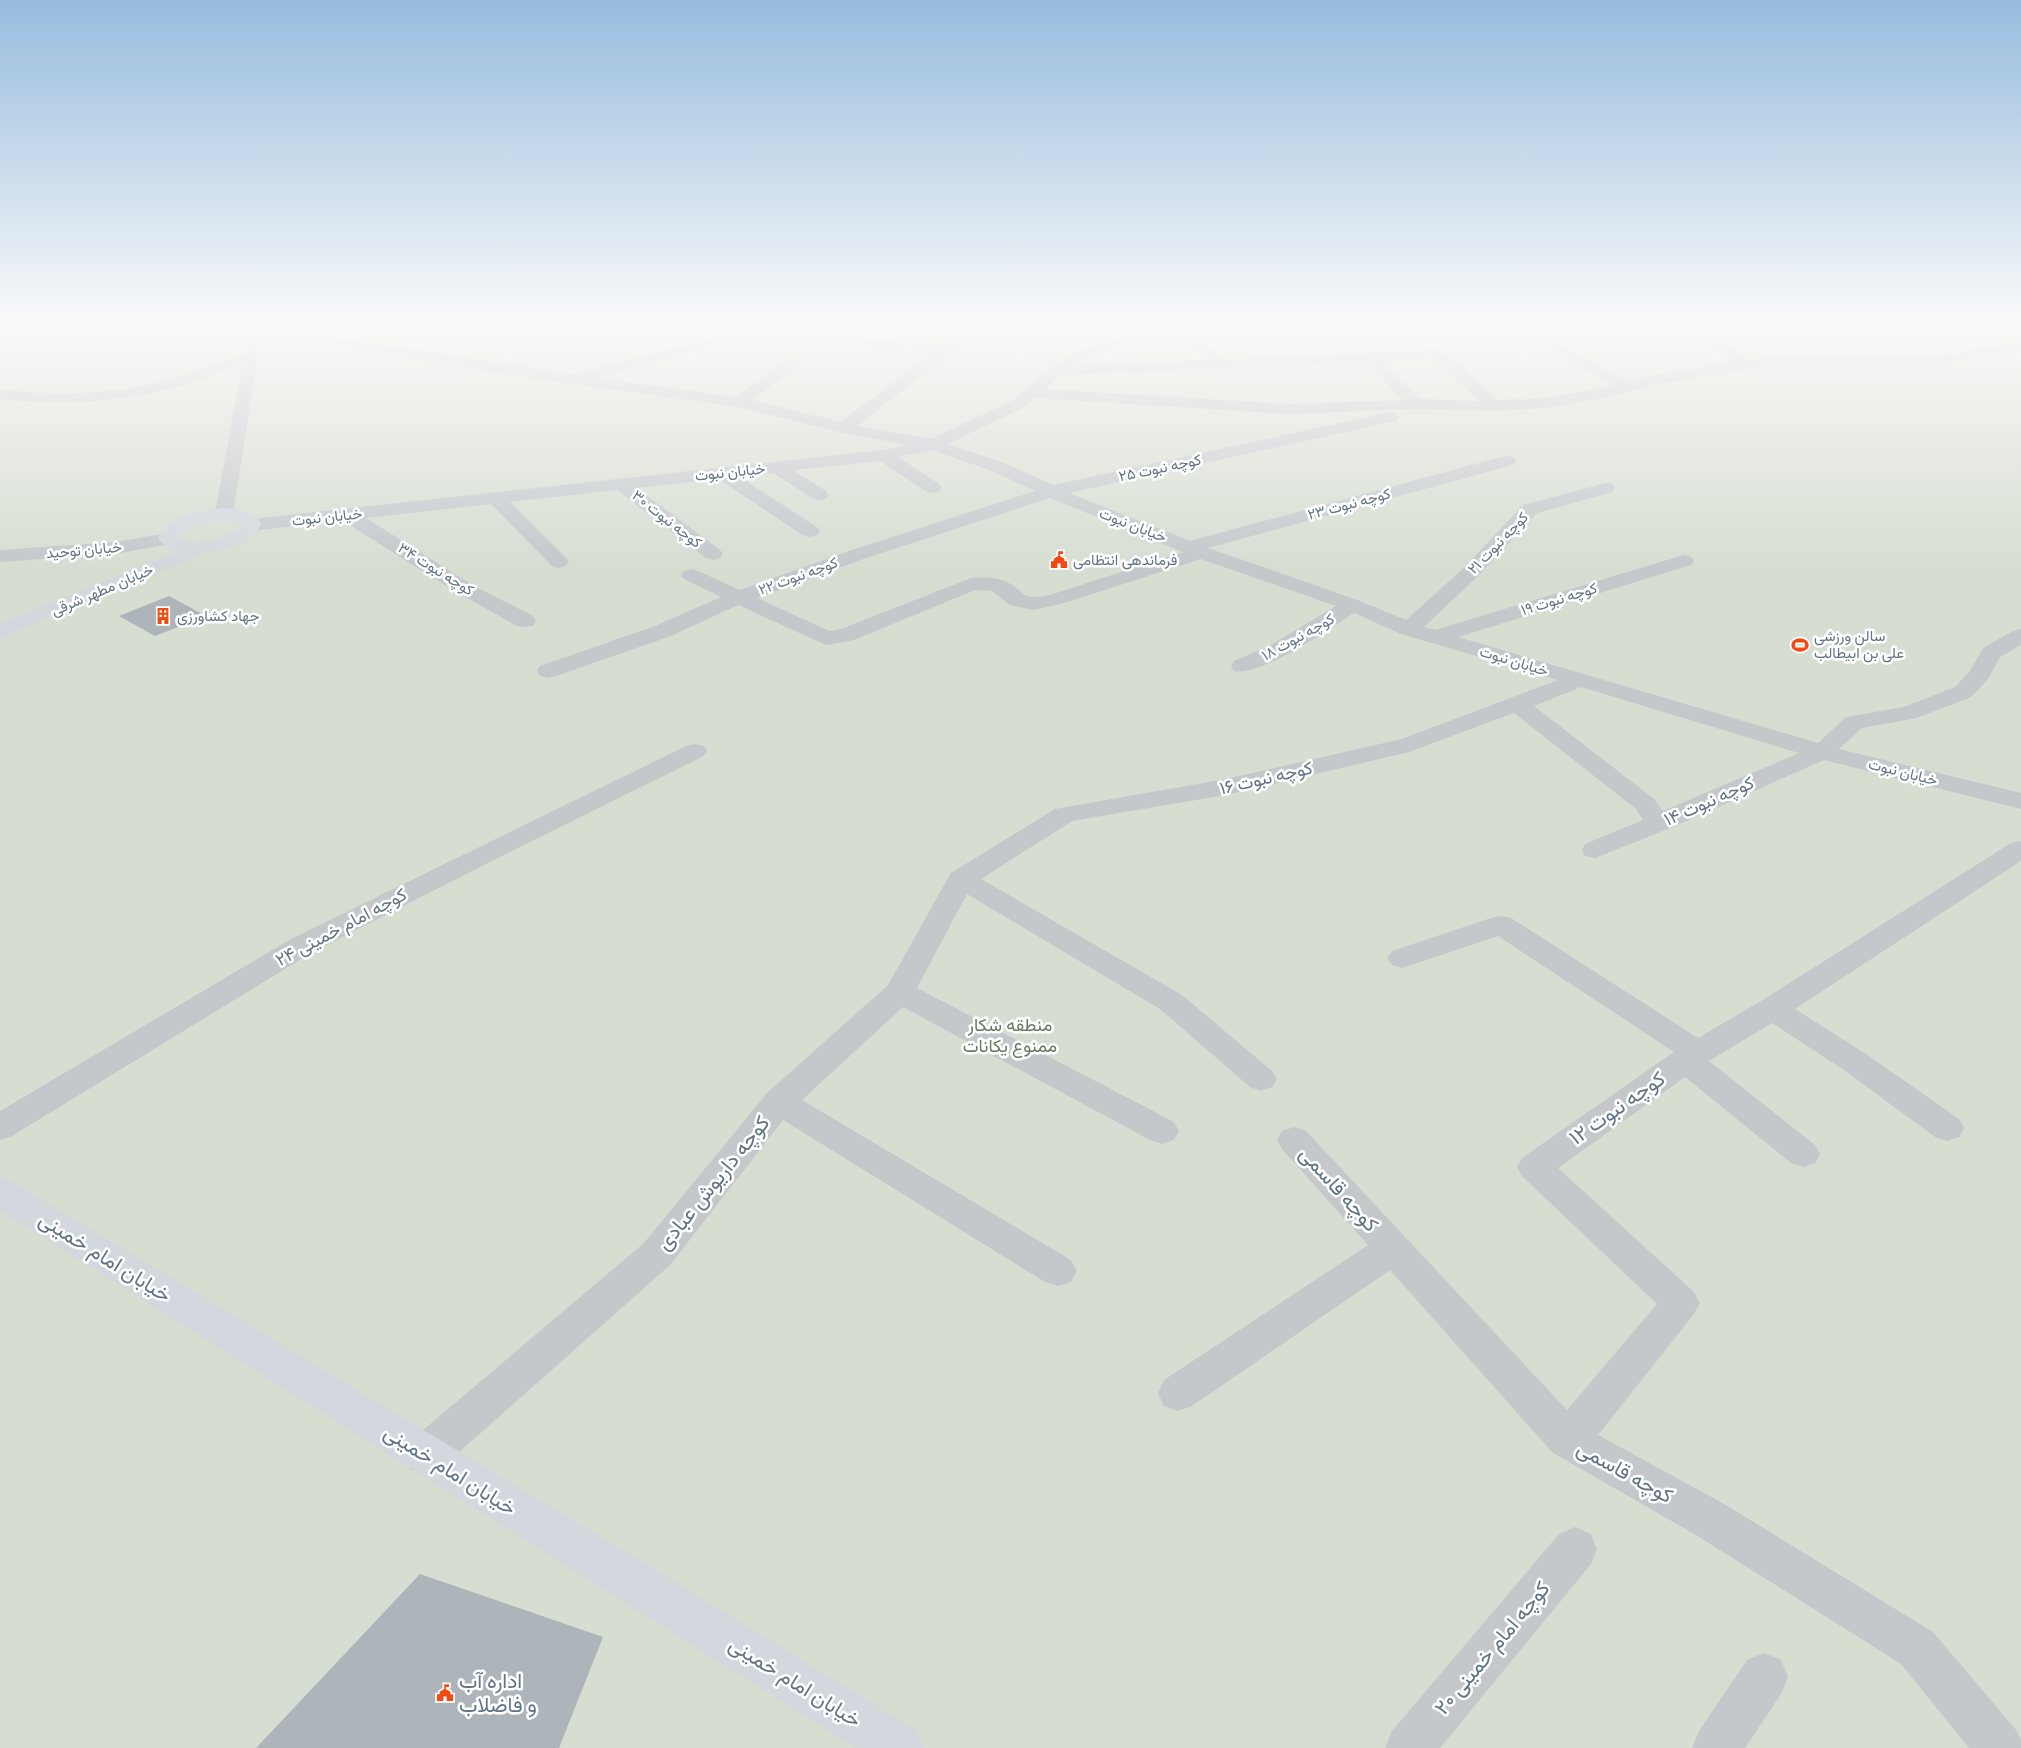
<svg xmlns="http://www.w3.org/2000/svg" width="2021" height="1748" font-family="Ubuntu,Vazirmatn,sans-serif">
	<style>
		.green { fill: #d6ddd1 }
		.building { fill: #adb5bb }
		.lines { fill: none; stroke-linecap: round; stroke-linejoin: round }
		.minor { fill: #c4c8cb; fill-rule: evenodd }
		.major { fill: #d2d8dd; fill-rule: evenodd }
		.labels { text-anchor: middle; stroke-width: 5; stroke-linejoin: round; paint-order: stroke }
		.far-street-label { font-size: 15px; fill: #617485; stroke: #fff }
		.far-poi-label { font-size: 15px; fill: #617485; stroke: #fff; text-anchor: start }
		.street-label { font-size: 18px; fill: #617485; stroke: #fff }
		.park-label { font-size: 18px; fill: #667b61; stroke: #fff }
		.near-street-label { font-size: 21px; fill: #617485; stroke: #fff }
		.near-poi-label { font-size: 21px; fill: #617485; stroke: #fff; text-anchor: start }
	</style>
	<rect width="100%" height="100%" fill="#f5f5f1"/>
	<path class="green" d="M0,323H2021V1748H0Z"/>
	<path class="building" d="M169,596L206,616L155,636L119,616Z
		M420,1574L603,1637L559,1748H256Z"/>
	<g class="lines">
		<path class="minor" d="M825,323H856L854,326L839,329L863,339L944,344L972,323H989L857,426L931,439L1012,401L1051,368L1073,353L1172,323H1195L1193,326L1083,359L1073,366L1206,360L1185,339L1183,336L1185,333L1261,323H1308L1301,327L1201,339L1222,360L1437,350L1442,351L1498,400L1546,398L1613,386L1503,323H1521L1629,382L1653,375L1731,363L1684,323H1700L1747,360C1805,351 1864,360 1923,357C1956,356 1987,344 2021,344V352H2001L1924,367L1778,365L1653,385L1606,397L1546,408L1495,411L1416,409L1288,414L1034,398L1024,407L948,444L1004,463L1053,485L1391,412L1397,414L1399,417L1397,420L1391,422L1069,493L1190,541L1501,457L1507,456L1513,457L1516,461L1513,465L1208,548L1360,601L1406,620L1465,567L1523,505L1606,483L1612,484L1615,488L1612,492L1537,513L1479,575L1424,627L1435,630L1677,557L1684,555L1691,557L1694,561L1691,565L1458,637L1818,743L1846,717L1904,707L1955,687L1970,671L1983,648L2013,631L2021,629V645L2000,657L1988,679L1971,697L1917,718L1862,728L1839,749L2021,793V809L1824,760L1668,829L1595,858L1585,856L1582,850L1585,844L1643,820L1636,809L1514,713L1409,752L1226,795L1072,821L981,879L1182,995L1272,1071L1277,1079L1272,1087L1261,1091L1250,1087L1160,1009L967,894L917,988L1174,1122L1179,1131L1174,1140L1162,1144L1150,1140L903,1007L802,1100L1071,1260L1077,1271L1071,1282L1058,1286L1045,1282L783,1120L670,1265L440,1469L425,1474L410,1469L404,1455L410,1441L644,1243L767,1093L888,985L951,873L1055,809L1226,779L1402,739L1558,680L1401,634L1354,613C1330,628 1261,677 1234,671L1231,666L1234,661L1269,646L1336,606L1201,559L1061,604L1033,610L1010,605L992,591L975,590L854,640L826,645L738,605L671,636L556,676L548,678L540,676L537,671L540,666L655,626L721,597L684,579L681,575L684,571L691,569L698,571L740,590L852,550L1035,491L992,471L932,450L898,457L939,484L942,488L939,492L933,493L927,492L880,461L793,470L826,491L829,495L826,499L820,500L814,499L773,473L738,476L817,527L820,531L817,535L810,537L803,535L718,479L637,488L720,550L723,554L720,558L713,560L706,558L617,490L510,502L566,558L569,562L566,566L559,568L552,566L491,504L366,518L472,585L533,616L536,621L533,626L525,627L517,626L458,593L357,530L345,520L251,531L244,529L241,525L244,521L251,519L883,450L907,445L843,433L739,407L535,379L320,343L255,337L250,336L248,333L250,330L255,329L320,335L577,375L579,373L740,331ZM821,332L861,347L933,353L840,422L752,400L798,366L801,363L798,360H788L736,397L596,378L740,339ZM1433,359L1480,401L1420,399L1381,361ZM1365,362L1403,400L1288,404L1045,389L1061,375ZM1050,498L1183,552L1050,595C1019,600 1030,595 1007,582C997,577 982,577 971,578L841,629L829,631L757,598L866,558ZM1581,687L1799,753L1663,811L1654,799L1534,706Z
			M253,338L258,339L260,342L233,514L231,518L224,520L217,518L215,514L242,365C214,375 186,385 157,392C105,403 52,405 0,399V389C53,396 111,395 163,381C190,374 217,363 243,355L248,339Z
			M168,533L175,535L178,539L175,543L115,554L0,562V550L115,542Z
			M695,744L704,746L707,751L704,756L494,860L311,953L12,1136L0,1140V1111L291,939L686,746Z
			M2021,841V861L1795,1009L1866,1054L1959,1119L1964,1128L1959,1137L1947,1141L1935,1137L1844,1070L1772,1023L1709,1061L1815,1145L1820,1154L1815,1163L1803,1167L1791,1163L1685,1077L1558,1168L1694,1292L1700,1303L1694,1314L1598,1435L1726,1505L1933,1632L2017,1731L2021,1740V1748H1969L1901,1664L1696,1535L1553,1453L1390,1270L1192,1406L1178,1411L1164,1406L1158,1393L1164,1380L1368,1245L1282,1149L1277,1140L1282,1131L1294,1127L1306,1131L1567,1410L1657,1304L1522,1176L1517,1167L1522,1158L1674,1052L1498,936L1402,968L1392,965L1387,958L1392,951L1491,918L1501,916L1511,918L1698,1038L1761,1001L2011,843Z
			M1575,1527L1591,1534L1597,1549L1591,1564L1440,1748H1385L1392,1731L1559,1534Z
			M1764,1653L1781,1660L1788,1677L1781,1694L1745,1748H1692L1699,1731L1747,1660Z"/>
		<path class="major" d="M224,508C238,510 256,509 261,525C248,543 228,550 207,552L0,638V624L177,551L169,548L158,539C168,514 200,511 224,508ZM224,520L239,522L241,524C229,539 195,549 178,537C186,523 209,522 224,520Z
			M0,1178L12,1182L679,1584L917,1731L924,1748H856L0,1210Z"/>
	</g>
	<linearGradient id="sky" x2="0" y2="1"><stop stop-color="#97bcde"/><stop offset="0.57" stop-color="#fafaf9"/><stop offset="1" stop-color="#fafaf9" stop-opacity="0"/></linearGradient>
	<rect width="2021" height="568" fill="url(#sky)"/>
	<defs>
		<g id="civic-bare" transform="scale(1.35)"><path d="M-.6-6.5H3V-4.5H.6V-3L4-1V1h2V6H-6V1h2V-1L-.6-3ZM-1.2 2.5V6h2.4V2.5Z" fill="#f34a13" stroke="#fff" stroke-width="2.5" paint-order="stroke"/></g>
		<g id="building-bare" transform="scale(1.35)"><path d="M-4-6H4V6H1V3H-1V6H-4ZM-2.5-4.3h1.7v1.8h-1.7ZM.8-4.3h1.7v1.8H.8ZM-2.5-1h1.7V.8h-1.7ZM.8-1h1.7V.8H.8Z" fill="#f34a13" stroke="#fff" stroke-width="2.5" paint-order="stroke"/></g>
		<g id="stadium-bare" transform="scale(1.35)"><path d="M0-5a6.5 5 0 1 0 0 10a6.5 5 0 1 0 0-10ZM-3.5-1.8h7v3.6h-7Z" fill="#f34a13" stroke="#fff" stroke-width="2.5" paint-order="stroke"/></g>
	</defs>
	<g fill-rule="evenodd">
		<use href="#civic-bare" x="1059" y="560"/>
		<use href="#building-bare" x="163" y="616"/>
		<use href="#stadium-bare" x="1800" y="645"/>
		<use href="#civic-bare" x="445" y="1693"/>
	</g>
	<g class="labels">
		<g class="far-street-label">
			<text transform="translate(1160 468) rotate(-12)" y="5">کوچه نبوت ۲۵</text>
			<text transform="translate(730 472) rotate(-6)" y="5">خیابان نبوت</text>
			<text transform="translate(1349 504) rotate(-15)" y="5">کوچه نبوت ۲۳</text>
			<text transform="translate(327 517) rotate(-6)" y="5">خیابان نبوت</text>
			<text transform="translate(667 519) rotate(38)" y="5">کوچه نبوت ۳۰</text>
			<text transform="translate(1133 525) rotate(21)" y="5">خیابان نبوت</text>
			<text transform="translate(1498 543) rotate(-46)" y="5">کوچه نبوت ۲۱</text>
			<text transform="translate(84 550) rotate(-5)" y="5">خیابان توحید</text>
			<text transform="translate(436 569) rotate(32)" y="5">کوچه نبوت ۳۴</text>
			<text transform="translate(798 576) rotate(-20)" y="5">کوچه نبوت ۲۲</text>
			<text transform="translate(102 590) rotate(-23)" y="5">خیابان مطهر شرقی</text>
			<text transform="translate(1559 599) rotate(-17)" y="5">کوچه نبوت ۱۹</text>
			<text transform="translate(1298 637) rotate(-29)" y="5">کوچه نبوت ۱۸</text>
			<text transform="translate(1514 661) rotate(17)" y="5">خیابان نبوت</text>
			<text transform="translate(1903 772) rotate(14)" y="5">خیابان نبوت</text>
		</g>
		<g class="far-poi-label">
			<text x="1073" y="565">فرماندهی انتظامی</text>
			<text x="177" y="621">جهاد کشاورزی</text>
			<text x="1814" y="641">سالن ورزشی<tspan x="1814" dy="17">علی بن ابیطالب</tspan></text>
		</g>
		<g class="street-label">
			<text transform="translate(1266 778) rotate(-13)" y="6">کوچه نبوت ۱۶</text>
			<text transform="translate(1709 801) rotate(-24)" y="6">کوچه نبوت ۱۴</text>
			<text transform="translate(341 927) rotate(-28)" y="6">کوچه امام خمینی ۲۴</text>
		</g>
		<g class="park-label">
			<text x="1010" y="1031">منطقه شکار<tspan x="1010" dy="21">ممنوع یکانات</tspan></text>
		</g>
		<g class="near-street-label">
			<text transform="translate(1617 1108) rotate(-35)" y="7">کوچه نبوت ۱۲</text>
			<text transform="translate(713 1183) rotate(-51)" y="7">کوچه داریوش عبادی</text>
			<text transform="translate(1339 1189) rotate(48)" y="7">کوچه قاسمی</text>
			<text transform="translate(105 1257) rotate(32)" y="7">خیابان امام خمینی</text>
			<text transform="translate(450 1470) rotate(32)" y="7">خیابان امام خمینی</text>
			<text transform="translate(1625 1472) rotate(29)" y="7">کوچه قاسمی</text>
			<text transform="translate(1492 1648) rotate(-50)" y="7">کوچه امام خمینی ۲۰</text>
			<text transform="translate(795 1682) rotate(32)" y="7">خیابان امام خمینی</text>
		</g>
		<g class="near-poi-label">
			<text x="459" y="1688">اداره آب<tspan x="459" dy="24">و فاضلاب</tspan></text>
		</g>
	</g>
</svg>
